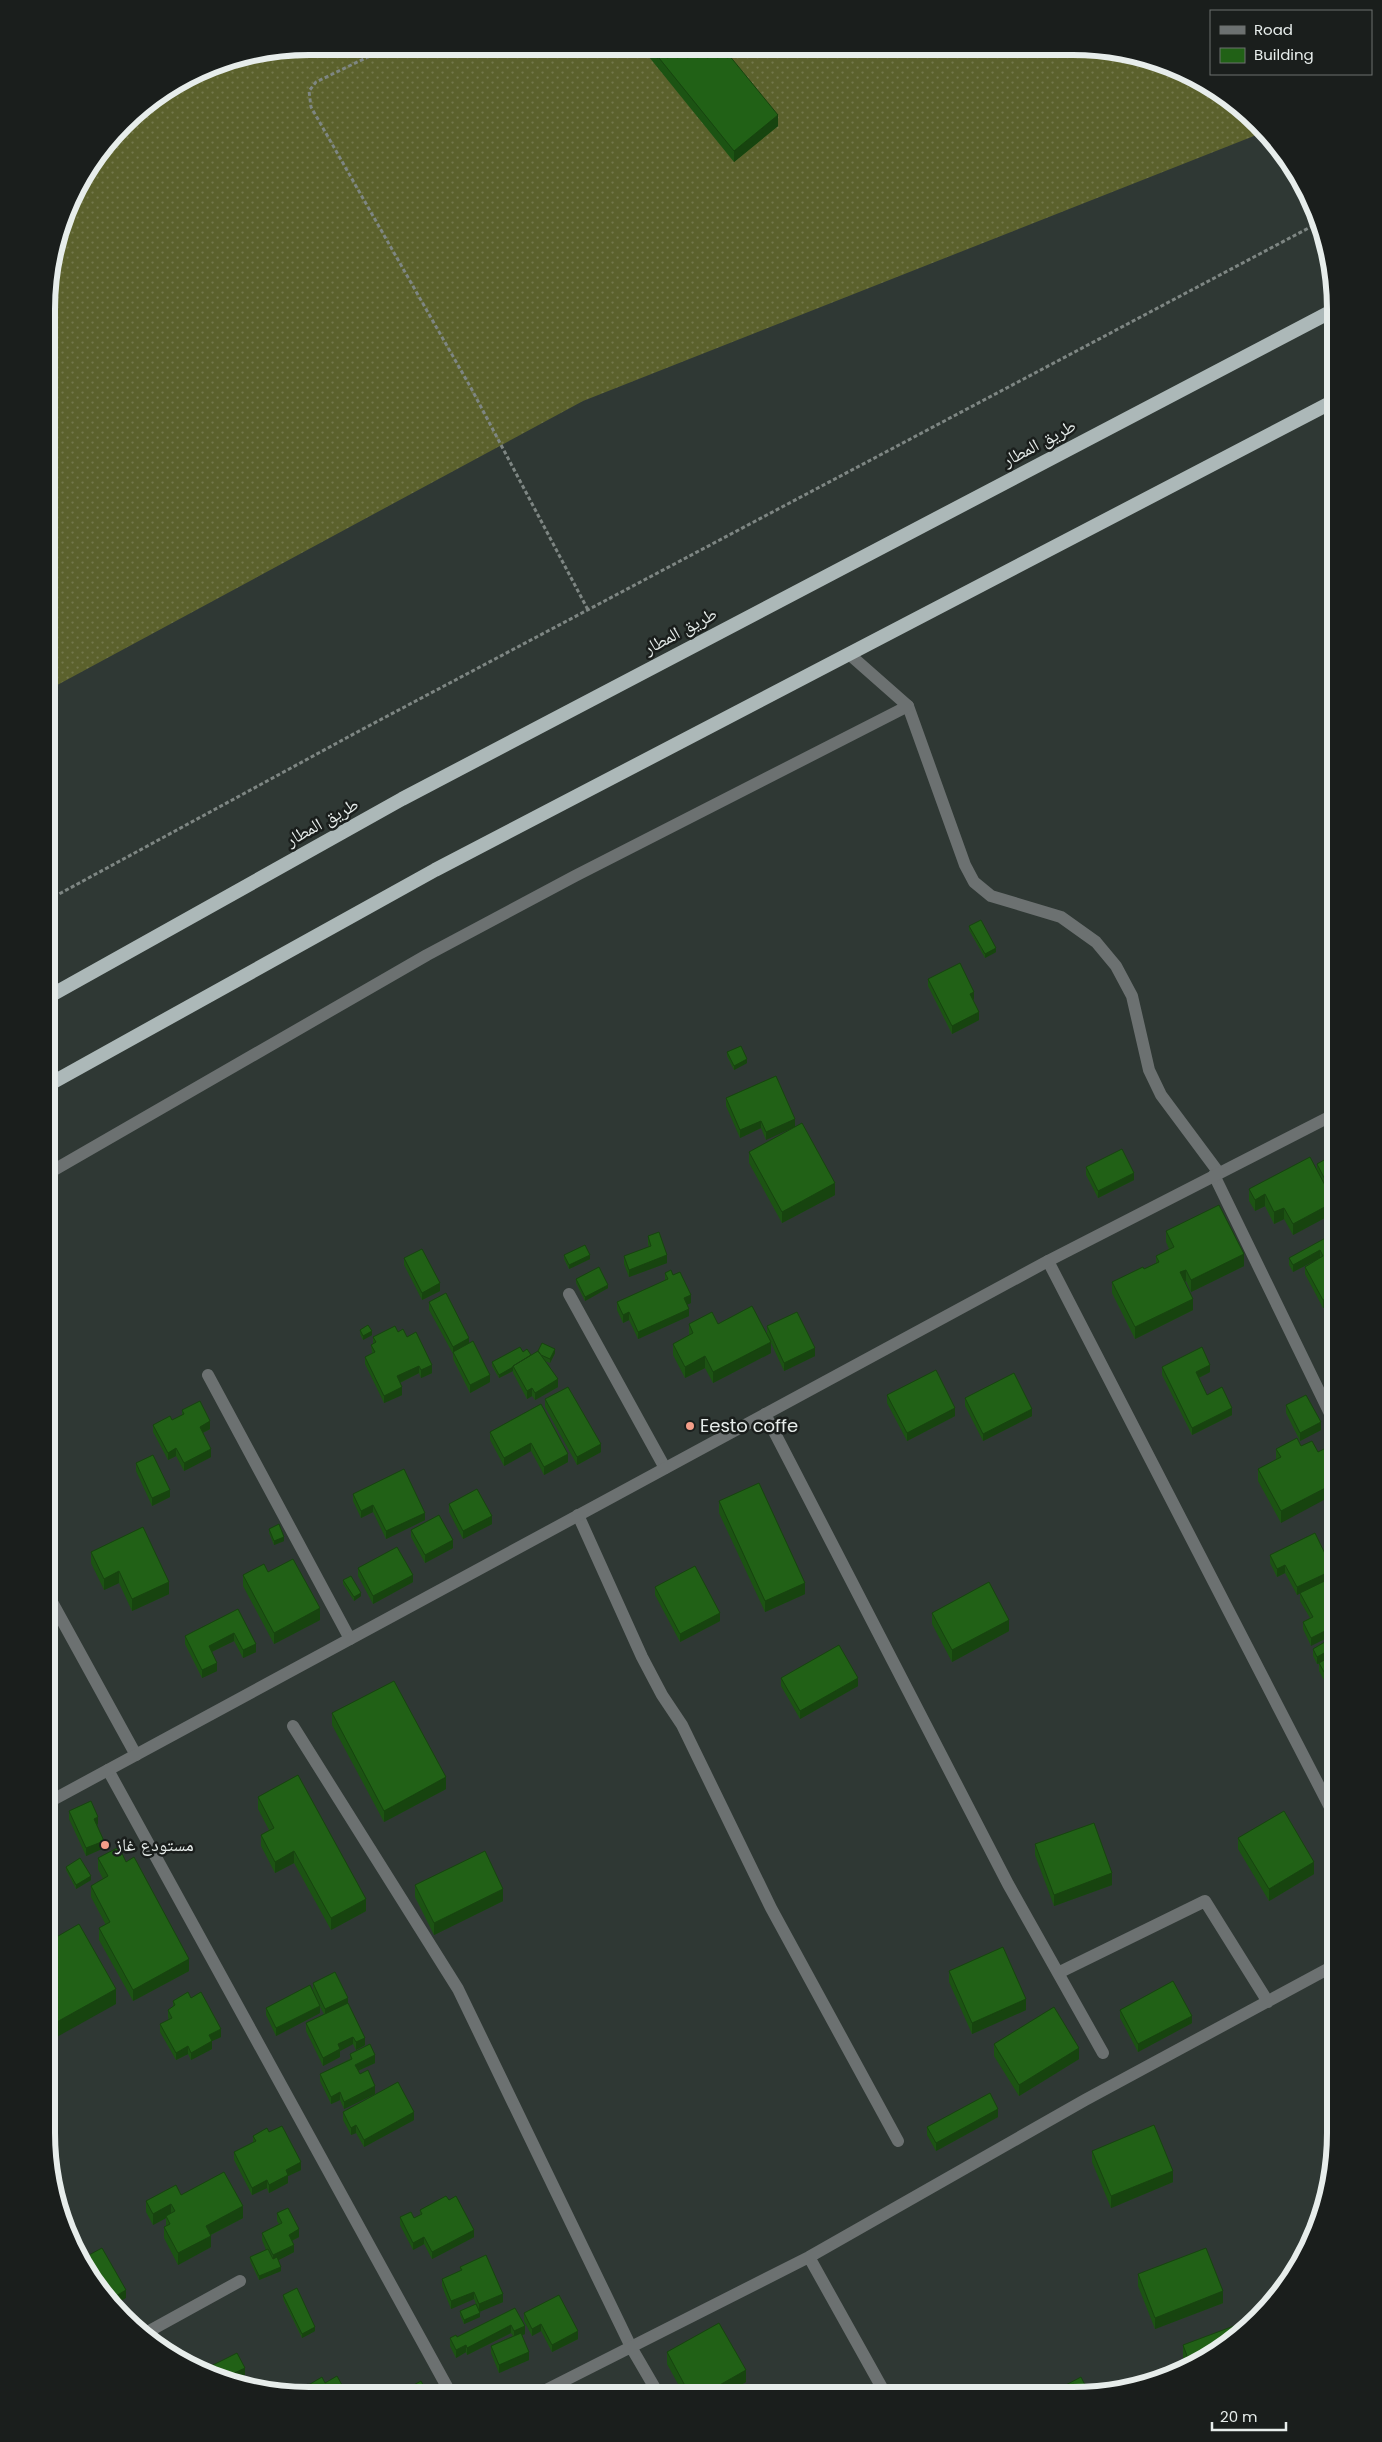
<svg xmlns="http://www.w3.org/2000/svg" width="1382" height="2442" font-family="Poppins,'Noto Naskh Arabic',sans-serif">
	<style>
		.grass { fill: url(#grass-dots) }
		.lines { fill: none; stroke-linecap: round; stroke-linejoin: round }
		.path { stroke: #7e8683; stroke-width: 3; stroke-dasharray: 4 2.5; stroke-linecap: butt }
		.service { stroke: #6c7171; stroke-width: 12 }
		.minor { stroke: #6c7171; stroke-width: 12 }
		.tertiary { stroke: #6c7171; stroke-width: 12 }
		.trunk { stroke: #acb8b8; stroke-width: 14 }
		.wall { fill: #1c5313 }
		.shaded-wall { fill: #17440f }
		.building { fill: #216116; stroke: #17440f }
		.poi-dot { fill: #f49e89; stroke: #1a1e1c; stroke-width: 2 }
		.labels { text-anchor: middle; stroke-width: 5; stroke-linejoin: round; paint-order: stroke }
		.street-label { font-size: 18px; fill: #e7edeb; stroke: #1a1e1c }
		.poi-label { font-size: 18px; fill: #e7edeb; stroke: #1a1e1c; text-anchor: start }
		.rim { fill: none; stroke: #e7edeb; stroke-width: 6 }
	</style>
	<defs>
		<pattern id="grass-dots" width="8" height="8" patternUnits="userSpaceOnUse" patternTransform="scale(1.25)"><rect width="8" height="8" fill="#5b612c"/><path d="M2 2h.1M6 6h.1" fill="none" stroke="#73784b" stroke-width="1.8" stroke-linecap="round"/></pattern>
	</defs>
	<rect width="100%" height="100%" fill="#2f3834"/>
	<path class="grass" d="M309,46L1124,51L1189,73L1246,111L1264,132L583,401L48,690V275L74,193L136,112L209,66Z"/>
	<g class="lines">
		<path class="path" d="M378,47L372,55L316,82L309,91L311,107L471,388L588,610
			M48,900L361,730L1320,222"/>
		<path class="service" d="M908,706L965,865L974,882L991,896L1061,917L1096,942L1116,966L1132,996L1149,1070L1161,1095L1219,1173
			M578,1515L642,1657L662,1695L682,1725L771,1908L898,2141
			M293,1726L458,1989L631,2347"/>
		<path class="minor" d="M47,1174L427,955L575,876L908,706L849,654
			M1214,1175L1335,1424
			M1048,1261L1335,1817
			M569,1294L665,1468
			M208,1375L350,1639
			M765,1414L1008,1884L1103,2053
			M47,1593L136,1755
			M108,1770L451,2394
			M1058,1973L1205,1901L1268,2002
			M809,2257L886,2395
			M142,2335L240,2281
			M631,2347L659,2395
			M538,2394L809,2257L1085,2100L1335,1965"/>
		<path class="tertiary" d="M47,1803L1048,1261L1335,1114"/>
		<path class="trunk" d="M48,997L402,799L1336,309
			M48,1085L435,870L1336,400"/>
	</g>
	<path class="wall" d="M645,48L724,49L778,126L734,162L645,52Z
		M969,926L996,952L985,958L969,930Z
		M928,979L974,999L973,1000L979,1020L952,1034L928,986Z
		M727,1052L747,1063L734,1070L727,1056Z
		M776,1076L766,1140L761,1128L740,1138L726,1106V1098Z
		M749,1152L835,1195L782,1223L749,1163Z
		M1335,1154V1210L1334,1207V1213L1293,1235L1284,1219L1274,1224L1265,1206L1255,1211L1249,1201V1189L1317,1170V1164Z
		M1086,1167L1134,1180L1098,1198L1086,1175Z
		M1166,1231L1244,1266L1191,1292L1186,1281L1185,1282L1193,1310L1135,1339L1112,1293V1282L1144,1269L1156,1263V1256L1169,1249L1166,1242Z
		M648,1236L667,1263L629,1277L624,1264V1256L649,1247L648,1244Z
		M1335,1242V1301L1323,1308L1305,1274V1267L1320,1258L1293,1272L1289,1265V1258Z
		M564,1255L590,1259L569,1269L564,1259Z
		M404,1258L440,1291L422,1300L404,1265Z
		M665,1273L673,1275L691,1303L687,1304L689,1316L638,1339L629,1320L623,1323L617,1310V1302L665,1281Z
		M576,1279L608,1288L585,1301L576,1283Z
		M429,1302L469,1343L490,1382L470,1393L453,1359V1354L429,1310Z
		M689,1324H718L767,1334V1326L815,1356L784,1371L771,1343V1353L713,1383L705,1368L685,1378L673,1355V1344L689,1335Z
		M360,1330L372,1335L363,1340L360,1334Z
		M398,1332L407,1337L432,1373L421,1378L419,1373L400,1383L402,1395L384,1403L365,1364V1357L372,1353L371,1345L373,1344V1337Z
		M523,1352L531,1355L555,1353L550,1363L545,1361L558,1387L535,1400L532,1396L527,1399L513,1373V1371L499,1378L492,1366V1362Z
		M1162,1367L1210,1372L1199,1378L1207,1395L1232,1415L1192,1435L1162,1375Z
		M887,1395L955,1416L907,1441L887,1403Z
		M965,1398L1032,1416L983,1441L965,1406Z
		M545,1399L601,1452L577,1465L545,1407Z
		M541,1404L568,1462L544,1475L531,1451L504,1466L490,1440V1432Z
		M1286,1405L1321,1430L1300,1441L1286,1413Z
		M182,1410L210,1429L203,1433L211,1457L184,1471L176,1456L168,1460L153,1432V1425L172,1420L182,1415Z
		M1301,1446L1281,1523L1258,1481V1469L1276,1460V1449Z
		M136,1463L170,1497L152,1506L136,1471Z
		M353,1494L425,1520L386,1539L373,1512L361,1518L353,1501Z
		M1335,1498V1515L1331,1507V1500Z
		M719,1501L805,1594L765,1612L719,1513Z
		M449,1504L492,1524L463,1539L449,1512Z
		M269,1529L284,1541L274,1545L269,1533Z
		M411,1530L453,1548L425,1563L411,1537Z
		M1315,1533L1311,1646L1303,1629V1622L1310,1618L1300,1601V1593L1297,1595L1285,1573L1277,1577L1270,1563V1555Z
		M91,1552L169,1594L132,1611L119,1583L104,1590L91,1563Z
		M358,1568L413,1582L373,1604L358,1576Z
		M268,1572L320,1620L274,1644L243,1586V1575Z
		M343,1580L361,1596L354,1601L343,1584Z
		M655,1587L720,1621L680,1642L655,1595Z
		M238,1609L256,1652L243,1658L234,1641L212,1652L217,1671L202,1678L185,1644V1636Z
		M932,1613L1009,1631L952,1662L932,1624Z
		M1335,1636V1674L1324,1680L1319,1671V1664H1317L1313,1656V1649Z
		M781,1678L858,1686L800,1719L781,1686Z
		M332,1713L446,1789L384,1822L332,1725Z
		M258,1797L366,1911L331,1930L294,1863L275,1873L261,1846V1835L269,1830L258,1809Z
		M69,1811L98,1824L97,1825L104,1848L86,1856L69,1819Z
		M1238,1838L1314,1874L1269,1901L1238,1849Z
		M1035,1844L1112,1885L1054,1906L1035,1855Z
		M98,1858L126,1862L189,1971L133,2001L99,1940V1928L106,1925L91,1897V1886L103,1879L98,1869Z
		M66,1867L91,1880L76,1889L66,1870Z
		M415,1885L503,1901L434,1935L415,1897Z
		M949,1971L1026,2010L972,2034L949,1982Z
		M313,1983L348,2004L365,2045L356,2050L353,2044L340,2051V2057L323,2066L306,2031V2023L324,2014L320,2007V2013L276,2036L266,2015V2008L313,1990Z
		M191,1998L221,2037L212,2041V2049L191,2060L188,2054L176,2060L160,2032V2024L169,2020L168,2017V2010L173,2007V2001Z
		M1120,2010L1192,2023L1138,2052L1120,2018Z
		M994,2044L1079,2059L1019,2096L994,2056Z
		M350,2054L375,2063L358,2071L360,2074L375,2094L344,2109L340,2100L331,2104L320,2081V2074L350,2059Z
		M343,2112L414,2120L364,2147L356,2133L351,2135L343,2120Z
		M998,2117L936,2151L927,2135V2127Z
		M269,2132L301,2170L288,2176V2183L269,2193L267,2188L252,2195L234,2160V2152L253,2142V2136Z
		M1092,2151L1173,2182L1111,2208L1092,2162Z
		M181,2195L243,2218L211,2235V2247L178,2265L164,2238V2227L166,2226V2218L153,2225L146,2212V2201Z
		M420,2210L474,2237L432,2259L424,2244L413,2250L400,2225V2217L414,2218L420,2215Z
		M277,2213L299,2237L292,2241L294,2252L278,2260L281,2271L259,2280L250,2261V2257L266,2250L262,2240V2233L279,2224L277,2221Z
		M460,2267L503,2302L479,2312L474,2299L451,2309L442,2286V2279L460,2271Z
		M1138,2274L1223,2303L1155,2329L1138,2286Z
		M283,2295L315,2331L302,2338L283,2299Z
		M515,2308L525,2334L522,2335L529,2360L499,2373L491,2353V2346L513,2336L511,2333L467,2355L466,2352L456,2358L450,2346V2338L457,2337Z
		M460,2311L480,2317L464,2324L460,2315Z
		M524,2313L578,2339L552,2352L541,2331L532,2336L524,2321Z
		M1233,2342L1187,2366L1183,2357V2345Z
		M667,2352L746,2382L722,2395H684L667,2364Z"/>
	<path class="shaded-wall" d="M778,115V126L734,162V151Z
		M996,948V952L985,958V954Z
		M974,992V999L970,1002V994Z
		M979,1012V1020L952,1034V1026Z
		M747,1059V1063L734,1070V1066Z
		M795,1119V1127L766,1140V1132Z
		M761,1121V1128L740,1138V1130Z
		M1134,1173V1180L1098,1198V1191Z
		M835,1183V1195L782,1223V1212Z
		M1265,1194V1206L1255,1211V1200Z
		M1334,1202V1213L1293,1235V1224Z
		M1284,1208V1219L1274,1224V1212Z
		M1320,1250V1258L1293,1272V1265Z
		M1244,1254V1266L1191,1292V1280Z
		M590,1255V1259L569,1269V1265Z
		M667,1255V1263L629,1277V1270Z
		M1186,1270V1281L1180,1284V1272Z
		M440,1283V1291L422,1300V1293Z
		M608,1285V1288L585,1301V1297Z
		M1335,1293V1301L1323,1308V1300Z
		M691,1295V1303L684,1306V1298Z
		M1193,1299V1310L1135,1339V1327Z
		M689,1309V1316L638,1339V1332Z
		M629,1312V1320L623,1323V1315Z
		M372,1331V1335L363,1340V1336Z
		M469,1338V1346L453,1352V1354V1347Z
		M771,1342V1353L713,1383V1372Z
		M815,1348V1356L784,1371V1363Z
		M555,1349V1353L550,1363V1359Z
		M705,1356V1368L685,1378V1367Z
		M432,1365V1373L421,1378V1370Z
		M1210,1365V1372L1196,1379V1372Z
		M419,1366V1373L397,1384V1376Z
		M513,1367V1371L499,1378V1375Z
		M490,1375V1382L470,1393V1385Z
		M558,1379V1387L535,1400V1393Z
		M402,1387V1395L384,1403V1396Z
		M532,1388V1396L527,1399V1391Z
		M955,1408V1416L907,1441V1433Z
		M1232,1408V1415L1192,1435V1428Z
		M1032,1409V1416L983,1441V1434Z
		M210,1421V1429L200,1434V1427Z
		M1321,1422V1430L1300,1441V1433Z
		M531,1443V1451L504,1466V1458Z
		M601,1444V1452L577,1465V1457Z
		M176,1448V1456L168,1460V1453Z
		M211,1449V1457L184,1471V1463Z
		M568,1454V1462L544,1475V1467Z
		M1335,1483V1494L1281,1523V1511Z
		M170,1490V1497L152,1506V1498Z
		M373,1505V1512L361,1518V1511Z
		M425,1513V1520L386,1539V1531Z
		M492,1516V1524L463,1539V1531Z
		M284,1537V1541L274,1545V1541Z
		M453,1540V1548L425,1563V1555Z
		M1285,1565V1573L1277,1577V1569Z
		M1333,1570V1577L1297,1595V1587Z
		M119,1571V1583L104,1590V1579Z
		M413,1575V1582L373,1604V1596Z
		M169,1582V1594L132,1611V1599Z
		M805,1583V1594L765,1612V1601Z
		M361,1593V1596L354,1601V1597Z
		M320,1608V1620L274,1644V1633Z
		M720,1613V1621L680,1642V1634Z
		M1009,1620V1631L952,1662V1650Z
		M1335,1626V1634L1311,1646V1638Z
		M234,1633V1641L209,1653V1646Z
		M256,1644V1652L243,1658V1650Z
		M1335,1647V1655L1317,1664V1657Z
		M217,1663V1671L202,1678V1670Z
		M1335,1666V1674L1324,1680V1672Z
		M858,1678V1686L800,1719V1711Z
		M446,1777V1789L384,1822V1811Z
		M98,1817V1824L94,1827V1819Z
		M104,1841V1848L86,1856V1848Z
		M294,1851V1863L275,1873V1862Z
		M1314,1862V1874L1269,1901V1889Z
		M1112,1873V1885L1054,1906V1895Z
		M91,1876V1880L76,1889V1885Z
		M503,1889V1901L434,1935V1923Z
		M366,1899V1911L331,1930V1918Z
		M189,1959V1971L133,2001V1990Z
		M116,1989V2004L46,2043V2028Z
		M348,1998V2005L325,2017V2009Z
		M1026,1999V2010L972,2034V2023Z
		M320,2006V2013L276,2036V2028Z
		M1192,2016V2023L1138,2052V2044Z
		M221,2029V2037L212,2041V2049L191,2060V2053L209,2035Z
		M353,2037V2044L340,2051V2057L323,2066V2058L338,2044Z
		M365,2038V2045L356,2050V2042Z
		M188,2046V2054L176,2060V2053Z
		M1079,2048V2059L1019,2096V2085Z
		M375,2055V2063L355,2072V2065Z
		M375,2086V2094L344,2109V2102Z
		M340,2092V2100L331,2104V2097Z
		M998,2109V2117L936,2151V2143Z
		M414,2112V2120L364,2147V2140Z
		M356,2125V2133L351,2135V2128Z
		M301,2162V2170L288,2176V2183L269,2193V2185L286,2170Z
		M1173,2171V2182L1111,2208V2196Z
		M267,2180V2188L252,2195V2188Z
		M171,2204V2215L166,2216V2218L153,2225V2214Z
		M243,2206V2218L206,2237V2226Z
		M299,2229V2237L289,2242V2235Z
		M474,2230V2237L432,2259V2252Z
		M211,2236V2247L178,2265V2253Z
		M424,2237V2244L413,2250V2243Z
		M294,2245V2252L273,2263V2255Z
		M281,2267V2271L259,2280V2276Z
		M126,2290V2298L113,2305L109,2300Z
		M1223,2291V2303L1155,2329V2318Z
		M474,2292V2299L451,2309V2301Z
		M503,2294V2302L479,2312V2304Z
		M480,2313V2317L464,2324V2320Z
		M541,2324V2331L532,2336V2329Z
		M511,2325V2333L467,2355V2348Z
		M525,2326V2334L514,2339V2331Z
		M315,2327V2331L302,2338V2334Z
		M578,2331V2339L552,2352V2345Z
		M466,2345V2352L456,2358V2350Z
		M529,2352V2360L499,2373V2365Z
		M245,2368V2375L234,2381L224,2378Z
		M746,2370V2382L722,2395H702Z"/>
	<path class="building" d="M651,48L724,49L778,115L734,151Z
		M981,920L996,948L985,954L969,926Z
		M960,963L974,992L970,994L979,1012L952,1026L928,979Z
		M741,1046L747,1059L734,1066L727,1052Z
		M776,1076L795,1119L766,1132L761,1121L740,1130L726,1098Z
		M802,1123L835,1183L782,1212L749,1152Z
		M1122,1149L1134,1173L1098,1191L1086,1167Z
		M1335,1154V1199L1317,1164Z
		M1310,1157L1334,1202L1293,1224L1284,1208L1274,1212L1265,1194L1255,1200L1249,1189Z
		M1219,1205L1244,1254L1191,1280L1186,1270L1180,1272L1193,1299L1135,1327L1112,1282L1143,1267L1144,1269L1159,1262L1156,1256L1174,1247L1166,1231Z
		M659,1232L667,1255L629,1270L624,1256L651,1246L648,1236Z
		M1331,1235L1335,1242V1293L1323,1300L1305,1267L1323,1256L1320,1250L1293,1265L1289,1258Z
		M585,1245L590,1255L569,1265L564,1255Z
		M422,1249L440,1283L422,1293L404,1258Z
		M599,1267L608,1285L585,1297L576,1279Z
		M671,1270L673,1275L680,1272L691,1295L684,1298L689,1309L638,1332L629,1312L623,1315L617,1302L668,1279L665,1273Z
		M446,1293L469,1338L453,1347L429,1302Z
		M752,1306L771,1342L713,1372L705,1356L685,1367L673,1344L693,1333L689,1324L712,1312L718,1324Z
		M797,1312L815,1348L784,1363L767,1326Z
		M368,1325L372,1331L363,1336L360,1330Z
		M395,1326L398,1332L403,1329L407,1337L416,1332L432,1365L421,1370L419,1366L397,1376L402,1387L384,1396L365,1357L375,1352L371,1345L376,1342L373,1337Z
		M473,1341L490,1375L470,1385L453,1352Z
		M542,1343L555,1349L550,1359L541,1355L538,1351Z
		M520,1347L523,1352L527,1349L531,1355L513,1366V1367L499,1375L492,1362Z
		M1202,1347L1210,1365L1196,1372L1207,1395L1222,1387L1232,1408L1192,1428L1162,1367Z
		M538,1351L558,1379L535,1393L532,1388L527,1391L513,1366Z
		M936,1370L955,1408L907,1433L887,1395Z
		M1014,1373L1032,1409L983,1434L965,1398Z
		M568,1387L601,1444L577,1457L545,1399Z
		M1306,1395L1321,1422L1300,1433L1286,1405Z
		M200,1401L210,1421L200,1427L211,1449L184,1463L176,1448L168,1453L153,1425L170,1416L172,1420L184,1414L182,1410Z
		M541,1404L568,1454L544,1467L531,1443L504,1458L490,1432Z
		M1297,1438L1301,1446L1312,1441L1318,1452L1326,1448L1335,1465V1483L1281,1511L1258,1469L1281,1457L1276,1449Z
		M153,1455L170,1490L152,1498L136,1463Z
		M404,1469L425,1513L386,1531L373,1505L361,1511L353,1494Z
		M759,1483L805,1583L765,1601L719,1501Z
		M477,1489L492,1516L463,1531L449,1504Z
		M1335,1498V1508L1331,1500Z
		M439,1515L453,1540L425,1555L411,1530Z
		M279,1524L284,1537L274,1541L269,1529Z
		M143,1527L169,1582L132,1599L119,1571L104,1579L91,1552Z
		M1315,1533L1333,1570L1297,1587L1285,1565L1277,1569L1270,1555Z
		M397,1547L413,1575L373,1596L358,1568Z
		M293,1559L320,1608L274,1633L243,1575L264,1564L268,1572Z
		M695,1566L720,1613L680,1634L655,1587Z
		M351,1576L361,1593L354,1597L343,1580Z
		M1335,1576V1626L1311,1638L1303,1622L1313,1617L1300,1593Z
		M989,1582L1009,1620L952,1650L932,1613Z
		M238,1609L256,1644L243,1650L234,1633L209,1646L217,1663L202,1670L185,1636Z
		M1335,1636V1647L1317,1657L1313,1649Z
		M839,1645L858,1678L800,1711L781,1678Z
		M1335,1654V1666L1324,1672L1319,1663Z
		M394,1681L446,1777L384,1811L332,1713Z
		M298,1775L366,1899L331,1918L294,1851L275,1862L261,1835L274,1828L258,1797Z
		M91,1801L98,1817L94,1819L104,1841L86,1848L69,1811Z
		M1284,1811L1314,1862L1269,1889L1238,1838Z
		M1094,1823L1112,1873L1054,1895L1035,1844Z
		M119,1847L126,1862L134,1857L189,1959L133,1990L99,1928L110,1922L91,1886L108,1876L98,1858Z
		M485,1851L503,1889L434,1923L415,1885Z
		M80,1858L91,1876L76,1885L66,1867Z
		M79,1924L116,1989L46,2028V1943Z
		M1003,1947L1026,1999L972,2023L949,1971Z
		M335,1972L348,1998L325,2009L313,1983Z
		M1173,1981L1192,2016L1138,2044L1120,2010Z
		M310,1985L320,2006L276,2028L266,2008Z
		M188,1992L191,1998L201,1992L221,2029L209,2035L212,2041L191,2053L188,2046L176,2053L160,2024L172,2018L168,2010L175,2005L173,2001Z
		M348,2003L365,2038L356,2042L353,2037L338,2044L340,2049L323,2058L306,2023Z
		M1054,2007L1079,2048L1019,2085L994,2044Z
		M370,2044L375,2055L355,2065L360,2074L368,2070L375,2086L344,2102L340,2092L331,2097L320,2074L352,2059L350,2054Z
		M398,2082L414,2112L364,2140L356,2125L351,2128L343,2112Z
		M990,2093L998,2109L936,2143L927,2127Z
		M1154,2125L1173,2171L1111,2196L1092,2151Z
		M282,2126L301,2162L286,2170L288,2175L269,2185L267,2180L252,2188L234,2152L256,2141L253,2136L267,2128L269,2132Z
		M224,2172L243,2206L206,2226L211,2236L178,2253L164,2227L170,2224L166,2216L175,2211L171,2204L153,2214L146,2201L176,2185L181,2195Z
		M446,2196L449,2200L456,2196L474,2230L432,2252L424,2237L413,2243L400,2217L411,2212L414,2218L422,2214L420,2210Z
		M288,2208L299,2229L289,2235L294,2245L273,2255L262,2233L282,2223L277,2213Z
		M102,2248L126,2290L109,2300L91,2279L79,2256L87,2251L89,2255Z
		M1206,2248L1223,2291L1155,2318L1138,2274Z
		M268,2249L273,2259L277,2257L281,2267L259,2276L250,2257Z
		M486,2255L503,2294L479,2304L474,2292L451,2301L442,2279L462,2270L460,2267Z
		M297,2288L315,2327L302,2334L283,2295Z
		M559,2295L578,2331L552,2345L541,2324L532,2329L524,2313Z
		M476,2304L480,2313L464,2320L460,2311Z
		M515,2308L525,2326L514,2331L511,2325L467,2348L466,2345L456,2350L450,2338L456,2335L457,2337Z
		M1247,2321L1249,2325L1233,2342L1190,2364L1183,2345Z
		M719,2323L746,2370L702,2395H690L667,2352Z
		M521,2333L529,2352L499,2365L491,2346Z
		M237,2353L245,2368L224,2378L201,2371Z
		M337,2376L347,2394H293L322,2377L325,2383Z
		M1081,2377L1089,2393L1073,2396H1045Z
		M421,2381L428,2394H397Z
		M751,2389L755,2395H740Z"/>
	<g class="poi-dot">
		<circle cx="690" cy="1426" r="5"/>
		<circle cx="105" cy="1845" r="5"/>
	</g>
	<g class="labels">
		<g class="street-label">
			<text transform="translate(1039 443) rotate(-28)" y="6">طريق المطار</text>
			<text transform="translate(680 631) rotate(-28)" y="6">طريق المطار</text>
			<text transform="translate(322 822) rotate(-29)" y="6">طريق المطار</text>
		</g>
		<g class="poi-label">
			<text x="700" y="1432">Eesto coffe</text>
			<text x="115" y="1851">مستودع غاز</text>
		</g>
	</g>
	<path d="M0 0H1382V2442H0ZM309 55H1073A254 254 0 0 1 1327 309V2133A254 254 0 0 1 1073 2387H309A254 254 0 0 1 55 2133V309A254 254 0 0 1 309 55Z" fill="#1a1e1c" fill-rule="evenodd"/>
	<path class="rim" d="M309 55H1073A254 254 0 0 1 1327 309V2133A254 254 0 0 1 1073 2387H309A254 254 0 0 1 55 2133V309A254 254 0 0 1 309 55Z"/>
	<rect x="1210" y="10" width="162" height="65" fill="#1a1e1c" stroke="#6c716f"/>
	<rect x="1220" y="26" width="25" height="8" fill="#6c7171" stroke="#6c716f"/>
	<text x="1254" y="35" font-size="15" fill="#e7edeb">Road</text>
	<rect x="1220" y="48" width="25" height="15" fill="#216116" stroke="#6c716f"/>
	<text x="1254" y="60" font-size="15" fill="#e7edeb">Building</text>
	<path d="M1212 2422v8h74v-8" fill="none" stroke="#e7edeb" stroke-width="2.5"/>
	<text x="1220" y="2422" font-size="15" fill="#e7edeb" stroke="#1a1e1c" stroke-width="4" paint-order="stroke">20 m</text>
</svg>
